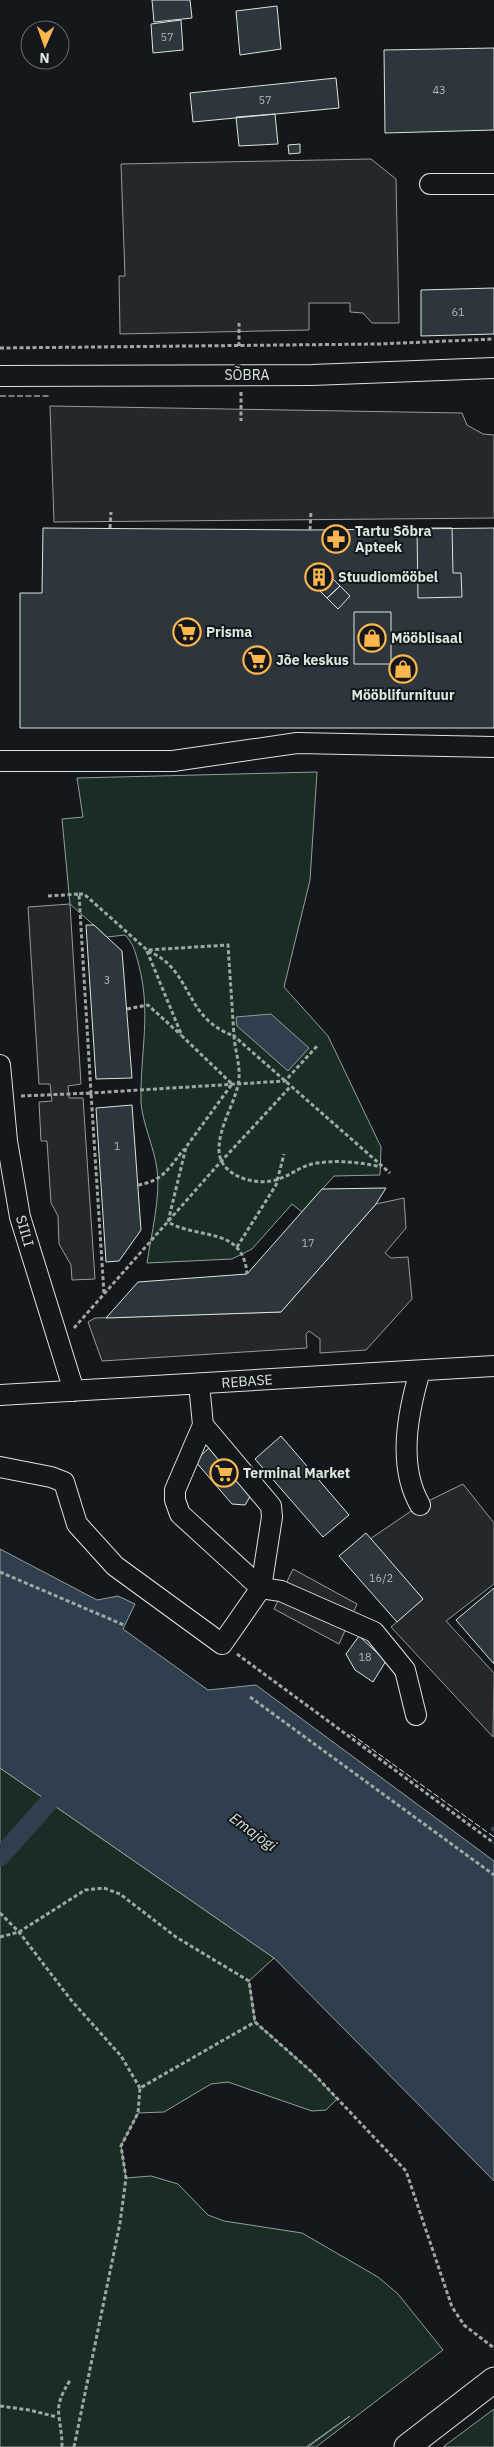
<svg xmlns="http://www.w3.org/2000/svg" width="494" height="2447" font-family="'IBM Plex Sans',sans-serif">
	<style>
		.green { fill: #1a2d24; stroke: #939e99 }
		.parking { fill: #24282b; stroke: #939e99 }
		.water { fill: #2f3f4d; stroke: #939e99 }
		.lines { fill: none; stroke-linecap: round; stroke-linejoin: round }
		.stream { stroke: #2f3f4d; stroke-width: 5 }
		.canal { stroke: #2f3f4d; stroke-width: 19 }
		.building { fill: #2c363c; stroke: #d8e6dc }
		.minor-casing { stroke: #d8e6dc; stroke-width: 22 }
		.major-casing { stroke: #d8e6dc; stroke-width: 27 }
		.path { stroke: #9da8a2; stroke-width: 3; stroke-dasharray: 4 2.5; stroke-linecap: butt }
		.minor { stroke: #14181c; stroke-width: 20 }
		.major { stroke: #14181c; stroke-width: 25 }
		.fence { stroke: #d8e6dc; stroke-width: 1; stroke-dasharray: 6 2.5; stroke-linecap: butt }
		.labels { text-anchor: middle; stroke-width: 4; stroke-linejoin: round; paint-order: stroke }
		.number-label { font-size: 11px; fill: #adbab4 }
		.street-label { font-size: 14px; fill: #d8e6dc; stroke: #14181c }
		.poi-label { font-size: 14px; font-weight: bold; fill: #d8e6dc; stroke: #14181c; text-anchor: start }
		.water-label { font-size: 15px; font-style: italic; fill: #d8e6dc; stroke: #14181c }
	</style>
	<rect width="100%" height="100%" fill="#14181c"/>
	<path class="green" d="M317,772L310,880L284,987L328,1036L381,1147L380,1175L334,1176L302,1212L292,1204L252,1249L232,1259L147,1263C151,1236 161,1195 157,1169C154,1147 142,1122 141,1102C140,1051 152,1012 138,962C135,951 133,943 125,935L107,937L70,904L62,819L83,817L77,778Z
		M0,1768L274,1958L249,1981L255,2022L313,2073L337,2099L326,2110L312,2111L228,2082L211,2084L164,2112L138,2113L121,2146L126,2178L151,2176L178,2184L208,2215L224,2221L302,2233L378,2277L398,2294L443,2350L316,2447H308L350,2416L306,2447H0Z
		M494,2409V2447H443Z"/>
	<path class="parking" d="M371,159L396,179L399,323H372L363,313L350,312V303H309V330L120,334L119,276H125L121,164Z
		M50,406L462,413L467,425L483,434L494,435V518L54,522Z
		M70,904L81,1084L68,1086L69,1098H83L95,1279L72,1280L71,1265L59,1244L58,1216L51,1203L47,1141H41L39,1102L52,1101L50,1084H39L28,907Z
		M404,1198L406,1228L385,1253L391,1258L408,1257L412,1299L366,1350L320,1353V1339L309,1331L306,1334L307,1348L102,1361L88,1322L95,1318L281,1312L376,1204Z
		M463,1484L494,1523V1584L446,1621L494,1673L493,1737L391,1627L423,1599L370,1539L420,1505Z
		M293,1569L357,1604L339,1644L274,1609Z"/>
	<path class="water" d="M271,1014L309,1048L288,1071L237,1026L236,1017Z
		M0,1549L97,1600L118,1596L135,1604L123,1629L208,1690L256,1685L494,1861V2181L274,1958L0,1768Z"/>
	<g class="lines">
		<path class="stream" d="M493,1829H494"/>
		<path class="canal" d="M0,1857L66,1783"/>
	</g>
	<path class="building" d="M152,0H190L192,18L154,22Z
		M277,6L281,49L240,55L236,11Z
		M181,20L183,50L153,53L151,24Z
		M494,48V130L385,133L384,50Z
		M336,78L339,108L193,122L190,93Z
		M275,114L278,144L239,146L236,117Z
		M300,144V153L289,154L288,145Z
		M494,288V334L421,336V290Z
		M43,528L310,530L494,528V728H20V593H42Z
		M417,528H452L453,573H461L462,597L418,598Z
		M320,566L330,576L317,588L308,578Z
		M330,576L340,586L327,598L317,588Z
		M340,586L350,596L338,609L327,598Z
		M354,612H391V664H354Z
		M86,925H94L122,951L132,1078L96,1079Z
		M132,1105L141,1230L119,1261L106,1262L96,1108Z
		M386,1188L376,1204L281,1312L106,1318L138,1282L247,1274L322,1189Z
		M281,1436L349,1515L323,1537L255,1459Z
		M210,1447L251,1495L245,1505L232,1504L195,1461Z
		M366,1533L423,1599L397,1622L339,1556Z
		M494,1588V1664L456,1620Z
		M359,1636L386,1661L373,1682L355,1670L346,1654Z"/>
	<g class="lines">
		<g class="minor-casing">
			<path id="minor" d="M430,184H494
				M0,376L312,375L494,368
				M0,761H173L297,743L494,747
				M0,1065L7,1141L20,1217L74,1391
				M0,1395L494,1366
				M203,1425L271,1506L272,1517L261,1588L281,1591L374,1632L405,1670L416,1715
				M0,1467L51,1477L64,1482L77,1524L115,1566L222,1644L261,1588L180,1514L175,1500V1490L203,1425L199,1384
				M420,1505C397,1465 408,1412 420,1371"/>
		</g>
		<g class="major-casing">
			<path id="major" d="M407,2447L494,2380"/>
		</g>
		<path class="path" d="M239,346V323
			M0,348L379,344L494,339
			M241,392V421
			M110,528L111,512
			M310,530L311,511
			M79,894H84L147,950L228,945L234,1036L390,1173
			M48,896L79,894L91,1093L285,1081L318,1045
			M147,951L182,1036L232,1084L186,1147L168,1222C199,1240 243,1226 247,1274
			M148,951C194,970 182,1017 234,1036C235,1050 240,1064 239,1078C237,1102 219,1122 219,1151C220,1177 258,1187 279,1179C293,1174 302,1165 317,1163C339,1160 360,1162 381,1167
			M127,1009L148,1005L181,1035
			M21,1096L91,1093L104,1294
			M138,1185C163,1181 169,1168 184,1149
			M237,1247L276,1185L284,1154
			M74,1328L216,1167L291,1086
			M0,1572L124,1625
			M237,1654L494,1843
			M250,1697L494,1875
			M0,1913L19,1932L71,2000L121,2056L140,2088
			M0,1937L19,1932L85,1890L104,1888L120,1894L176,1937L249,1981L255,2022L313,2073L406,2171L452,2307L464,2325L494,2348
			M0,2406L29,2410L57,2417
			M62,2447C62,2414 50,2411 71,2379
			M74,2447L120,2223L126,2178L121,2146L138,2113L140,2088L255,2022"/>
		<use href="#minor" class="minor"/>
		<use href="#major" class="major"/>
		<path class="fence" d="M0,396H49
			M351,1734L494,1837"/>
	</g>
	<defs>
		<g id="pharmacy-ring" transform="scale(1.4375)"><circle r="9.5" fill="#14181c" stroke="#ffb74d" stroke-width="1.5"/><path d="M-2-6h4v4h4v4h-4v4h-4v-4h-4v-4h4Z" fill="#ffb74d"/></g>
		<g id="building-ring" transform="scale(1.4375)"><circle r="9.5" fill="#14181c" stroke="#ffb74d" stroke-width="1.5"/><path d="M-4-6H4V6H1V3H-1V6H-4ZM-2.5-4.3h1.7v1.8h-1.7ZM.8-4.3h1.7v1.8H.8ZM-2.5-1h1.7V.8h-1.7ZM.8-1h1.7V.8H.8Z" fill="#ffb74d"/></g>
		<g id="supermarket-ring" transform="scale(1.4375)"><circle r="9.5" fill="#14181c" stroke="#ffb74d" stroke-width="1.5"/><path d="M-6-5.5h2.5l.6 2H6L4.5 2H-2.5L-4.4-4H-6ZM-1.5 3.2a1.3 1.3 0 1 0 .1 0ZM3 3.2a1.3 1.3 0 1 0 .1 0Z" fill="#ffb74d"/></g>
		<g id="shop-ring" transform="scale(1.4375)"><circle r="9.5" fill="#14181c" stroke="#ffb74d" stroke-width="1.5"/><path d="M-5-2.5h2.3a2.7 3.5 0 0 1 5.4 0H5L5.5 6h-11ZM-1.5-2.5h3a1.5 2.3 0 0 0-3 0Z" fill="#ffb74d"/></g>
	</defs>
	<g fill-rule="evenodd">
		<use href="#pharmacy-ring" x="336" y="539"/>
		<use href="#building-ring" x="319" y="577"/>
		<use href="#supermarket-ring" x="187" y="632"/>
		<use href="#shop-ring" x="372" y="638"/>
		<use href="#supermarket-ring" x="257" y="660"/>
		<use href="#shop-ring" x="403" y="669"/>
		<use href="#supermarket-ring" x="224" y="1473"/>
	</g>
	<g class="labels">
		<g class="number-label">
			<text x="167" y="41">57</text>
			<text x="439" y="94">43</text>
			<text x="265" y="104">57</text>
			<text x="458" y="316">61</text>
			<text x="107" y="984">3</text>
			<text x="117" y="1150">1</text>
			<text x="308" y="1247">17</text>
			<text x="381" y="1582">16/2</text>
			<text x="365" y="1661">18</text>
		</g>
		<g class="street-label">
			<text x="247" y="380">SÕBRA</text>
			<text transform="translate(25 1231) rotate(74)" y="5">SIILI</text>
			<text transform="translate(247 1381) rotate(-4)" y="5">REBASE</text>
		</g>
		<g class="poi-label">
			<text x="355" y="536">Tartu Sõbra<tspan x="355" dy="16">Apteek</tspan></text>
			<text x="338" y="582">Stuudiomööbel</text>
			<text x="206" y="637">Prisma</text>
			<text x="391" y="643">Mööblisaal</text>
			<text x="276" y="665">Jõe keskus</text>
			<text x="403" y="700" text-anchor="middle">Mööblifurnituur</text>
			<text x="243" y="1478">Terminal Market</text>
		</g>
		<g class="water-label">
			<text transform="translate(253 1832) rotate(36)" y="5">Emajõgi</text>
		</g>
	</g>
	<g transform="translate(45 45) rotate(182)"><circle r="24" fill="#14181c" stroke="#626a69"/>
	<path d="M0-4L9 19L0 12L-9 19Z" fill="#ffb74d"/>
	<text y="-8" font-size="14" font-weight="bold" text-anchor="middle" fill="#d8e6dc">N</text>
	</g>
</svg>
